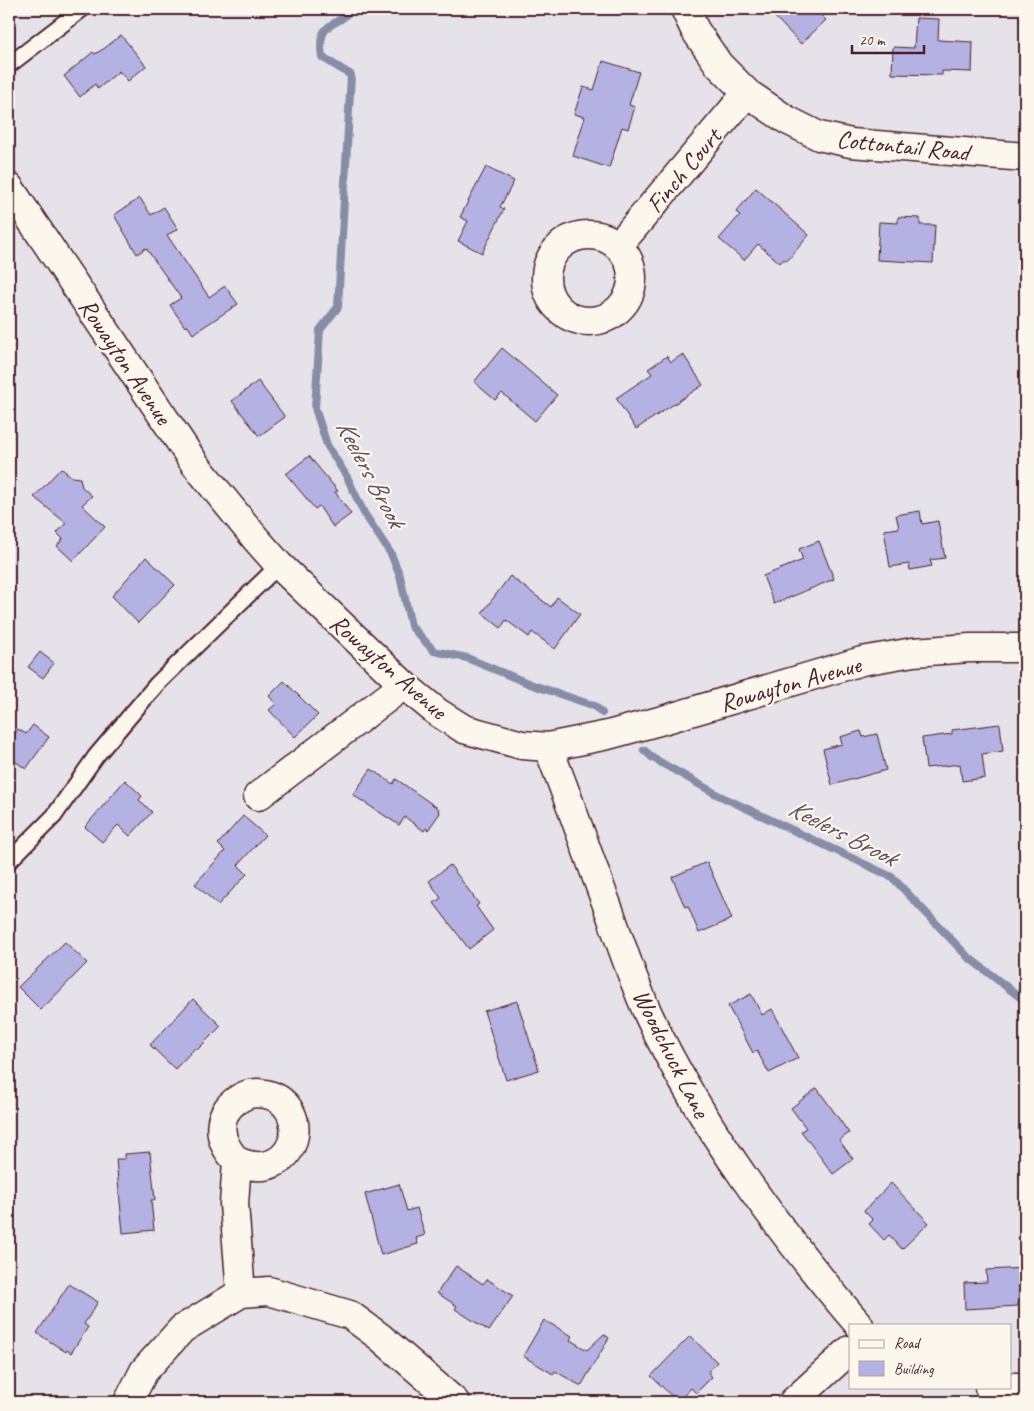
<svg xmlns="http://www.w3.org/2000/svg" width="1034" height="1411" font-family="Caveat,sans-serif">
	<style>
		.lines { fill: none; stroke-linecap: round; stroke-linejoin: round }
		.stream { stroke: #878da7; stroke-width: 8 }
		.building { fill: #b4b2e3; stroke: #4a1f2b }
		.service-casing { stroke: #4a1f2b; stroke-width: 19 }
		.minor-casing { stroke: #4a1f2b; stroke-width: 31 }
		.tertiary-casing { stroke: #4a1f2b; stroke-width: 31 }
		.service { stroke: #fbf7ec; stroke-width: 15 }
		.minor { stroke: #fbf7ec; stroke-width: 28 }
		.tertiary { stroke: #fbf7ec; stroke-width: 28 }
		.labels { text-anchor: middle; stroke-width: 4.5; stroke-linejoin: round; paint-order: stroke }
		.street-label { font-size: 25px; fill: #4a1f2b; stroke: #fbf7ec }
		.water-label { font-size: 26px; font-style: italic; fill: #644d5e; stroke: #fbf7ec }
	</style>
	<rect width="100%" height="100%" fill="#e6e2e9"/>
	<filter id="ink" filterUnits="userSpaceOnUse"><feTurbulence type="fractalNoise" baseFrequency=".02" numOctaves="2"/><feDisplacementMap in="SourceGraphic" scale="10" xChannelSelector="R" yChannelSelector="G"/><feConvolveMatrix kernelMatrix="1 2 1 2 8 2 1 2 1" color-interpolation-filters="sRGB"/></filter>
	<g filter="url(#ink)">
		<g class="lines">
			<path class="stream" d="M350,9C340,29 316,17 322,57L351,75L338,307L320,330L315,408L327,445L347,477L364,513L391,554L400,576L411,626L434,651L467,658L530,684L595,706L602,713
				M644,750L653,758L718,795L892,877L968,957L1025,1001"/>
		</g>
		<path class="building" d="M767,9H815L826,20L801,44Z
			M916,18L939,19L938,40L973,42L972,72L942,71V75L892,74L893,47L914,48Z
			M121,35L146,66L128,81L119,71L98,89L95,84L80,97L64,76L93,52L95,54L105,48Z
			M603,61L639,72L629,105L635,107L628,129L622,127L609,168L573,156L585,117L574,114L583,87L594,90Z
			M486,167L514,181L500,207L504,209L482,253L458,241L468,221L460,217Z
			M756,188L809,235L787,261L784,259L780,263L758,244L744,260L719,239L740,215L736,212Z
			M140,198L151,215L164,207L178,229L167,235L209,297L225,286L238,304L193,334L187,325L185,327L170,305L181,298L146,248L137,254L114,215Z
			M898,217L920,218V225H935L933,263L877,260L879,222L898,223Z
			M502,348L557,395L535,421L502,393L495,400L474,382Z
			M683,354L703,385L636,429L616,398L652,374L648,369L667,356L671,362Z
			M258,381L285,417L259,436L232,401Z
			M309,456L338,491L335,492L351,514L333,527L319,506L315,509L286,474Z
			M61,468L72,477L80,478L82,487L92,496L82,505L105,527L73,561L57,546L63,539L57,533L66,523L34,497Z
			M920,511L922,524L938,521L945,558L930,560L932,566L910,570L909,564L890,567L884,530L899,528L896,515Z
			M819,541L834,579L774,604L763,576L803,560L799,549Z
			M146,557L175,585L138,623L112,596Z
			M510,576L551,607L557,597L580,614L555,649L532,632L529,637L506,620L501,628L482,613Z
			M40,652L54,663L43,678L28,667Z
			M284,681L318,715L295,737L269,710L276,704L269,696Z
			M1000,724L1003,751L982,754L985,778L962,781L960,764L926,768L922,738L952,734V730Z
			M33,725L49,737L26,769L9,757V742L18,729L26,734Z
			M861,731L863,737L877,734L886,770L832,785L823,749L842,744L840,737Z
			M371,769L393,784L396,779L439,809L438,811L440,813L428,830L426,828L424,831L405,817L399,825L353,795Z
			M125,780L142,796L139,800L152,812L130,836L118,825L102,842L85,827Z
			M243,816L265,835L238,865L247,874L218,905L195,884L225,851L218,844Z
			M707,862L732,919L699,933L688,906L685,907L672,877Z
			M450,865L479,904L476,906L493,930L469,949L434,903L441,898L429,881Z
			M65,942L87,963L41,1010L18,987Z
			M751,994L762,1015L772,1009L798,1058L769,1073L757,1051L753,1053L728,1006Z
			M193,999L221,1026L197,1050L195,1048L175,1069L150,1045Z
			M517,1001L539,1070L506,1080L484,1011Z
			M817,1088L849,1133L839,1140L853,1159L833,1174L801,1131L806,1128L791,1108Z
			M150,1152L155,1200H151L154,1230L123,1233L116,1159H125V1154Z
			M891,1183L929,1223L902,1249L889,1235L884,1240L869,1224L873,1220L864,1211Z
			M399,1184L407,1211L417,1208L425,1235L416,1238L418,1244L381,1255L365,1194Z
			M456,1266L483,1284L487,1279L513,1296L489,1331L455,1309L457,1306L437,1293Z
			M1025,1268V1301H1018V1306L965,1309L964,1283L987,1282L986,1270Z
			M69,1284L98,1302L84,1324L88,1327L71,1353L67,1350L66,1352L37,1333Z
			M544,1320L572,1336L570,1340L587,1350L604,1334L609,1338L581,1386L555,1371L553,1374L523,1356Z
			M690,1336L717,1362L708,1372L712,1377L696,1393L691,1388L678,1402L651,1376Z"/>
		<g class="lines">
			<g class="service-casing">
				<path id="service" d="M9,65L82,9
					M9,861L54,816L96,756L157,684L279,565"/>
			</g>
			<g class="minor-casing">
				<path id="minor" d="M685,9L695,30L719,65L747,93L787,120L819,136L851,143L1025,157
					M546 278a43 43 0 1 1 86 0a43 43 0 1 1-86 0Z
					M618,246L747,93
					M548,747C570,802 589,858 610,913C622,948 634,983 649,1016C703,1129 778,1230 859,1325
					M258,796L404,685
					M237,1161C296,1187 316,1106 266,1094C259,1093 251,1092 244,1096C214,1110 216,1140 237,1161L234,1204L241,1293
					M989,1387H1025
					M128,1402L144,1371L182,1329L241,1293L269,1291L350,1315L380,1337L455,1402
					M793,1402L850,1350"/>
			</g>
			<g class="tertiary-casing">
				<path id="tertiary" d="M9,187L195,464L256,539L279,565L404,685L437,712L464,729L522,745L548,747L608,735L663,720L862,661L913,652L970,648H1025"/>
			</g>
			<use href="#service" class="service"/>
			<use href="#minor" class="minor"/>
			<use href="#tertiary" class="tertiary"/>
		</g>
	</g>
	<g class="labels">
		<g class="street-label">
			<text transform="translate(903 145) rotate(6)" y="9">Cottontail Road</text>
			<text transform="translate(683 170) rotate(-50)" y="9">Finch Court</text>
			<text transform="translate(126 361) rotate(56)" y="9">Rowayton Avenue</text>
			<text transform="translate(389 666) rotate(41)" y="9">Rowayton Avenue</text>
			<text transform="translate(790 683) rotate(-16)" y="9">Rowayton Avenue</text>
			<text transform="translate(672 1053) rotate(63)" y="9">Woodchuck Lane</text>
		</g>
		<g class="water-label">
			<text transform="translate(371 473) rotate(62)" y="9">Keelers Brook</text>
			<text transform="translate(843 832) rotate(27)" y="9">Keelers Brook</text>
		</g>
	</g>
	<rect width="1034" height="1411" fill="none" stroke="#fbf7ec" stroke-width="30"/>
	<rect x="15" y="15" width="1004" height="1381" fill="none" stroke="#4a1f2b" stroke-width="2" filter="url(#ink)"/>
	<rect x="849" y="1324" width="162" height="65" fill="#fbf7ec" stroke="#b4a19f"/>
	<rect x="859" y="1340" width="25" height="8" fill="#fbf7ec" stroke="#b4a19f"/>
	<text x="894" y="1348" font-size="15" fill="#4a1f2b">Road</text>
	<rect x="859" y="1361" width="25" height="15" fill="#b4b2e3" stroke="#b4a19f"/>
	<text x="894" y="1374" font-size="15" fill="#4a1f2b">Building</text>
	<path d="M852 45v8h72v-8" fill="none" stroke="#4a1f2b" stroke-width="2.5"/>
	<text x="859" y="45" font-size="15" fill="#4a1f2b" stroke="#fbf7ec" stroke-width="4" paint-order="stroke">20 m</text>
</svg>
